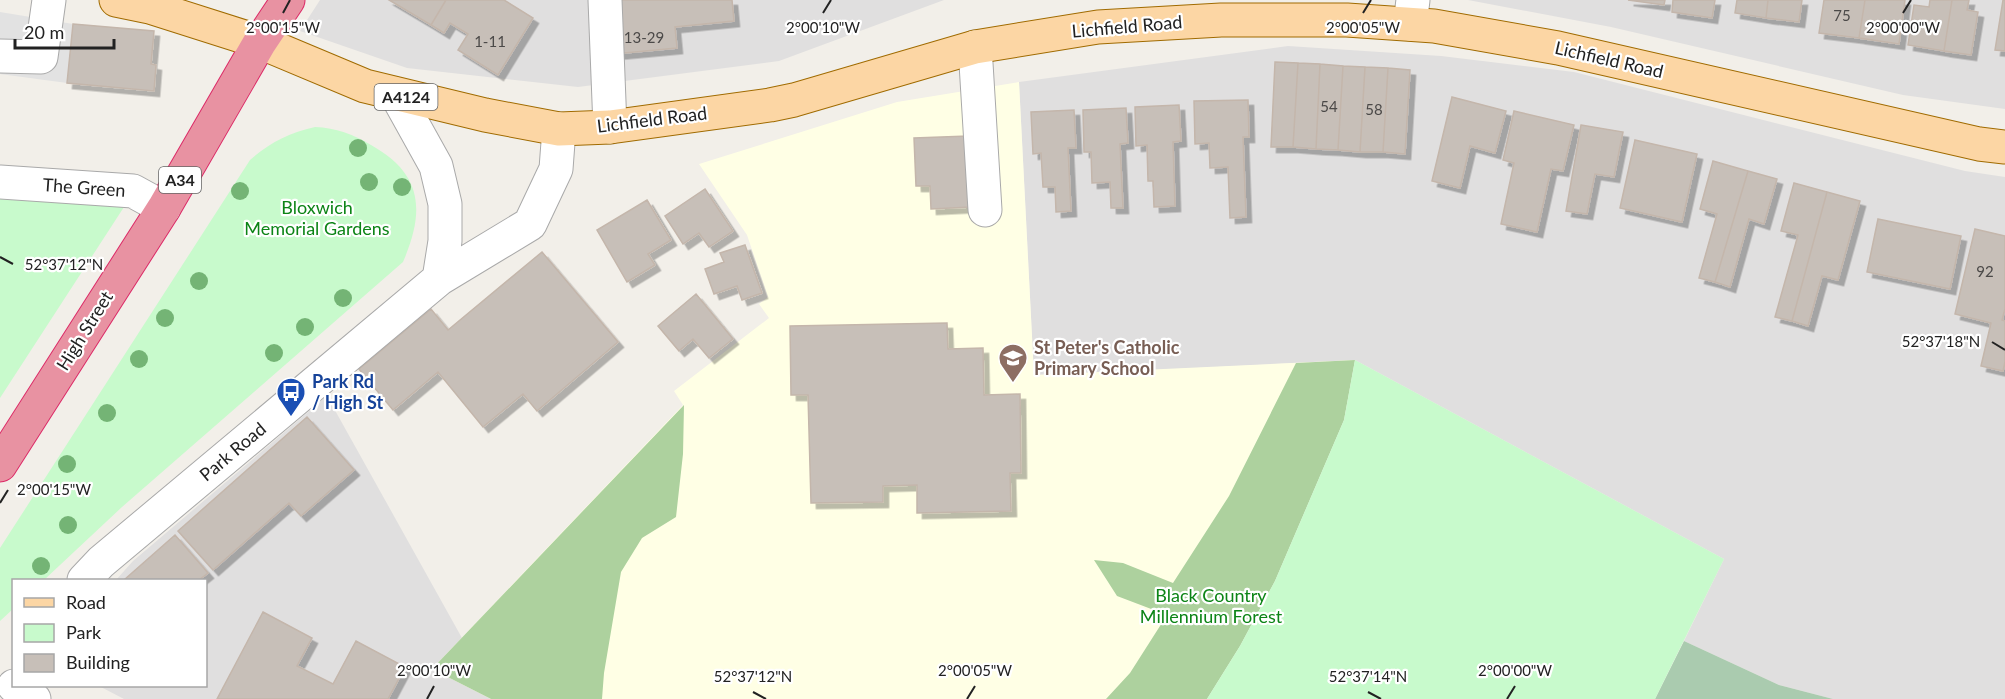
<svg xmlns="http://www.w3.org/2000/svg" width="2005" height="699" font-family="Lato,sans-serif">
	<style>
		.residential { fill: #e0dfdf }
		.education { fill: #ffffe5 }
		.forest { fill: #add19e }
		.cemetery { fill: #aacbaf }
		.park { fill: #c8facc }
		.parking { fill: #e2e2e2 }
		.building { fill: #c7bfb8; stroke: #c4b6ab; stroke-width: 1.5; filter: url(#shadow) }
		.lines { fill: none; stroke-linecap: round; stroke-linejoin: round }
		.minor-casing { stroke: #a9a9a9; stroke-width: 35 }
		.major-casing { stroke: #a06b00; stroke-width: 35 }
		.highway-casing { stroke: #dc2a67; stroke-width: 35 }
		.minor { stroke: #fff; stroke-width: 33 }
		.major { stroke: #fcd6a4; stroke-width: 33 }
		.highway { stroke: #e892a2; stroke-width: 33 }
		.tree { fill: #74b475 }
		.ticks { fill: none; stroke: #222; stroke-width: 2 }
		.labels { text-anchor: middle; stroke-width: 4.5; stroke-linejoin: round; paint-order: stroke }
		.number-label { font-size: 15px; fill: #4b4948 }
		.shield { fill: #fff; stroke: #646464; stroke-width: 1.5 }
		.shield-label { font-size: 16px; font-weight: bold; fill: #222 }
		.street-label { font-size: 18px; fill: #222; stroke: #fff }
		.park-label { font-size: 18px; fill: #0c8416; stroke: #fff }
		.education-label { font-size: 18px; font-weight: bold; fill: #785e54; stroke: #fff; text-anchor: start }
		.transit-label { font-size: 18px; font-weight: bold; fill: #164399; stroke: #fff; text-anchor: start }
		.ticks-label { font-size: 15px; text-anchor: middle; fill: #222; stroke: #fff; stroke-width: 4.5; stroke-linejoin: round; paint-order: stroke }
	</style>
	<defs>
		<filter id="shadow"><feDropShadow dx="5.5" dy="5.5" stdDeviation="0" flood-color="#0004"/></filter>
	</defs>
	<rect width="100%" height="100%" fill="#f2efe9"/>
	<path class="residential" d="M320,0H944L779,61L578,87L407,68L300,31Z
		M1468,0H2005V109L1903,95L1611,27Z
		M1288,46L1441,56L1574,72L1965,171L2005,177V699H1833L1779,685L1684,641L1724,559L1355,360L1034,376L1019,82Z
		M327,396L462,638L433,669L491,699H124L99,686H206V580H116L133,561Z"/>
	<path class="education" d="M1019,82L1034,375L1355,360L1203,619L1161,699H491L432,669L683,405L674,391L769,318L759,304L768,297L747,235L699,164L897,102Z"/>
	<path class="forest" d="M1355,360L1344,420L1275,581L1240,646L1207,699H1106L1130,673L1167,615L1117,596L1094,560L1123,563L1173,583L1229,496L1296,363Z
		M684,405L683,454L676,517L642,538L621,572L604,673L602,699H491L432,669Z"/>
	<path class="cemetery" d="M1684,641L1779,685L1833,699H1655Z"/>
	<path class="park" d="M315,127C336,128 353,134 371,145C423,174 425,211 403,262L122,507L44,580H14L13,609L0,621V548L250,160C269,143 289,133 315,127Z
		M0,199L124,207L0,398Z
		M1355,360L1724,559L1655,699H1207L1240,646L1275,581L1344,420Z"/>
	<path class="parking" d="M0,12L73,24L67,83L0,74Z"/>
	<path class="building" d="M389,0H446L431,25Z
		M446,0H504L533,18L498,75L458,50L468,34L450,23L444,33L431,25Z
		M609,0H732L734,21L675,27L677,48L614,54Z
		M1628,0H1665L1664,5Z
		M1673,0H1715L1712,18L1672,12Z
		M1737,0H1768L1766,18L1735,13Z
		M1768,0H1802L1799,22L1766,18Z
		M1824,0H1865L1859,38L1819,33Z
		M1865,0H1905L1899,44L1859,38Z
		M1930,0H1952L1944,51L1908,45L1914,5L1929,7Z
		M1952,0H1969L1967,10L1978,12L1971,55L1944,51Z
		M2003,0H2005V51L1995,50Z
		M73,24L154,31L151,64L156,65L154,91L67,83Z
		M1275,62L1298,63L1293,147H1271Z
		M1298,63L1320,64L1316,149L1293,147Z
		M1320,64L1343,66L1338,150L1316,149Z
		M1343,66L1365,67L1360,152L1338,150Z
		M1365,67L1388,68L1383,152H1360Z
		M1388,68L1410,70L1405,154L1383,152Z
		M1452,97L1506,111L1495,153L1470,146L1460,188L1432,181Z
		M1248,100L1249,137H1243L1246,217L1230,218L1228,167L1210,168L1209,143L1195,144L1194,101Z
		M1179,105L1181,141L1173,142L1175,206L1154,207L1153,181H1148L1147,145L1136,146L1135,107Z
		M1126,108L1128,143L1120,144L1123,208H1111L1110,182L1092,183L1091,152H1084L1083,110Z
		M1074,110L1076,148H1068L1071,211L1056,212L1055,187H1043L1041,153L1033,154L1031,112Z
		M1514,111L1574,125L1563,171L1551,169L1537,232L1501,224L1514,163L1503,160Z
		M1581,125L1623,132L1614,177L1595,174L1587,214L1566,211Z
		M968,136L971,207L931,209L930,186H916L914,138Z
		M1635,140L1697,154L1682,222L1620,208Z
		M1713,161L1748,171L1715,282L1699,278L1717,214L1700,209Z
		M1748,171L1777,179L1764,224L1749,219L1730,287L1715,282Z
		M1794,183L1827,192L1792,321L1775,317L1798,235L1781,231Z
		M705,189L733,231L709,247L699,233L683,244L665,216Z
		M1827,192L1860,201L1838,280L1822,276L1808,326L1792,321Z
		M647,200L671,240L648,254L655,265L627,282L597,230Z
		M1878,219L1961,236L1950,289L1867,272Z
		M1975,229L2005,236V309L2002,320L2005,321V362L2003,371L1981,366L1991,323L1955,314Z
		M745,245L762,293L742,300L737,286L714,294L705,269L724,262L720,253Z
		M542,252L618,342L537,411L523,394L483,427L438,372L393,410L359,369L431,309L448,330Z
		M696,294L733,339L709,358L693,339L679,351L658,326Z
		M947,323L948,349L983,348L984,395L1020,394L1021,473H1010L1011,511L917,513V485L883,486V502L811,503L808,395H791L790,326Z
		M307,417L354,470L301,516L289,503L213,570L178,531Z
		M175,535L208,573L199,580H124Z
		M263,612L312,638L297,666L333,684L356,641L405,667L388,699H217Z"/>
	<g class="lines">
		<g class="minor-casing">
			<path id="minor" d="M605,0L610,127
				M1410,24L1413,0
				M975,47L985,210
				M0,56L41,57L49,0
				M396,94L436,166L445,204V241L439,279
				M0,182L133,191L164,208
				M84,580L101,562L439,279L530,224L556,169L559,129
				M14,686L34,699"/>
		</g>
		<g class="major-casing">
			<path id="major" d="M116,0L150,7L260,42L365,86L485,115L559,129L610,127L770,105L794,100L975,47L1098,27L1221,20H1347L1434,26L1558,48L1979,144L2005,147"/>
		</g>
		<g class="highway-casing">
			<path id="highway" d="M0,465L164,208L260,42L288,0"/>
		</g>
		<use href="#minor" class="minor"/>
		<use href="#major" class="major"/>
		<use href="#highway" class="highway"/>
	</g>
	<g class="tree">
		<circle cx="358" cy="148" r="9"/>
		<circle cx="369" cy="182" r="9"/>
		<circle cx="402" cy="187" r="9"/>
		<circle cx="240" cy="191" r="9"/>
		<circle cx="199" cy="281" r="9"/>
		<circle cx="343" cy="298" r="9"/>
		<circle cx="165" cy="318" r="9"/>
		<circle cx="305" cy="327" r="9"/>
		<circle cx="274" cy="353" r="9"/>
		<circle cx="139" cy="359" r="9"/>
		<circle cx="107" cy="413" r="9"/>
		<circle cx="67" cy="464" r="9"/>
		<circle cx="68" cy="525" r="9"/>
		<circle cx="41" cy="566" r="9"/>
	</g>
	<path class="ticks" d="M283,13L290,0M823,13L831,0M1363,13L1371,0M1903,13L1911,0M0,257L13,264M1992,342L2005,350M0,503L8,490M753,692L766,699M1368,692L1381,699M427,699L434,686M967,699L975,686M1507,699L1515,686"/>
	<defs>
		<g id="school-pin" transform="scale(1.5)"><path d="M0 17L-7.5 6A9.5 9.5 0 1 1 7.5 6Z" fill="#8d6e63" stroke="#fff"/><path d="M0-5L7-2L0 1L-7-2ZM-4 1L0 2.5L4 1V4Q0 6-4 4Z" fill="#fff"/></g>
		<g id="bus-pin" transform="scale(1.5)"><path d="M0 17L-7.5 6A9.5 9.5 0 1 1 7.5 6Z" fill="#1a4fb4" stroke="#fff"/><path d="M-5-6H5V4H4V6H2V4H-2V6H-4V4H-5ZM-3.5-4V0h7V-4ZM-3.5 1.2v1.5H-2V1.2ZM2 1.2v1.5H3.5V1.2Z" fill="#fff"/></g>
	</defs>
	<g fill-rule="evenodd">
		<use href="#school-pin" x="1013" y="358"/>
		<use href="#bus-pin" x="291" y="392"/>
	</g>
	<g class="labels">
		<g class="number-label">
			<text x="1842" y="21">75</text>
			<text x="644" y="43">13-29</text>
			<text x="490" y="47">1-11</text>
			<text x="1329" y="112">54</text>
			<text x="1374" y="115">58</text>
			<text x="1985" y="277">92</text>
		</g>
		<g class="shield">
			<rect x="374.5" y="84" width="63" height="26" rx="4.5"/>
			<rect x="159" y="167" width="42" height="26" rx="4.5"/>
		</g>
		<g class="shield-label">
			<text x="406" y="103">A4124</text>
			<text x="180" y="186">A34</text>
		</g>
		<g class="street-label">
			<text transform="translate(1127 27) rotate(-5)" y="6">Lichfield Road</text>
			<text transform="translate(1609 60) rotate(13)" y="6">Lichfield Road</text>
			<text transform="translate(652 120) rotate(-7)" y="6">Lichfield Road</text>
			<text transform="translate(84 188) rotate(4)" y="6">The Green</text>
			<text transform="translate(85 331) rotate(-58)" y="6">High Street</text>
			<text transform="translate(233 452) rotate(-40)" y="6">Park Road</text>
		</g>
		<g class="park-label">
			<text x="317" y="214">Bloxwich<tspan x="317" dy="21">Memorial Gardens</tspan></text>
			<text x="1211" y="602">Black Country<tspan x="1211" dy="21">Millennium Forest</tspan></text>
		</g>
		<g class="education-label">
			<text x="1034" y="354">St Peter's Catholic<tspan x="1034" dy="21">Primary School</tspan></text>
		</g>
		<g class="transit-label">
			<text x="312" y="388">Park Rd<tspan x="312" dy="21">/ High St</tspan></text>
		</g>
	</g>
	<g class="ticks-label">
		<text x="823" y="33">2°00'10"W</text>
		<text x="1363" y="33">2°00'05"W</text>
		<text x="1903" y="33">2°00'00"W</text>
		<text x="283" y="33">2°00'15"W</text>
		<text x="64" y="270">52°37'12"N</text>
		<text x="1941" y="347">52°37'18"N</text>
		<text x="54" y="495">2°00'15"W</text>
		<text x="434" y="676">2°00'10"W</text>
		<text x="975" y="676">2°00'05"W</text>
		<text x="1515" y="676">2°00'00"W</text>
		<text x="753" y="682">52°37'12"N</text>
		<text x="1368" y="682">52°37'14"N</text>
	</g>
	<rect x="12" y="579" width="195" height="108" fill="#ffffff" stroke="#a7a7a7" stroke-width="1.5"/>
	<rect x="24" y="598" width="30" height="9" fill="#fcd6a4" stroke="#a7a7a7" stroke-width="1.5"/>
	<text x="66" y="609" font-size="18" fill="#222222">Road</text>
	<rect x="24" y="624" width="30" height="18" fill="#c8facc" stroke="#a7a7a7" stroke-width="1.5"/>
	<text x="66" y="639" font-size="18" fill="#222222">Park</text>
	<rect x="24" y="654" width="30" height="18" fill="#c7bfb8" stroke="#a7a7a7" stroke-width="1.5"/>
	<text x="66" y="669" font-size="18" fill="#222222">Building</text>
	<path d="M15 39v9h99v-9" fill="none" stroke="#222222" stroke-width="3"/>
	<text x="24" y="39" font-size="18" fill="#222222" stroke="#ffffff" stroke-width="4.5" paint-order="stroke">20 m</text>
</svg>
